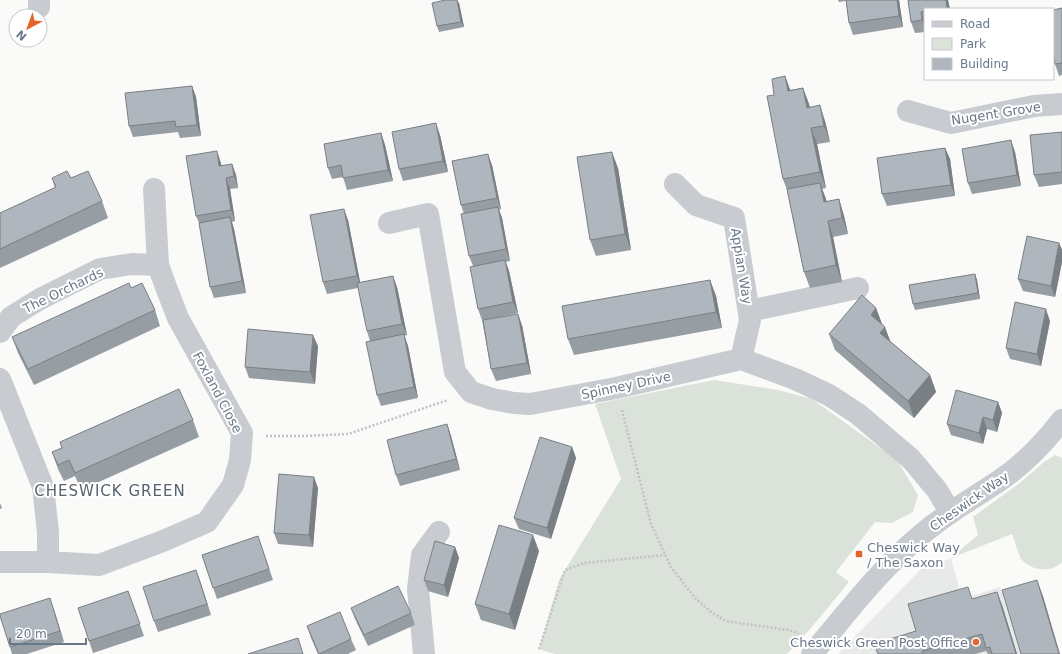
<svg xmlns="http://www.w3.org/2000/svg" width="1062" height="654" font-family="'DejaVu Sans',sans-serif">
	<style>
		.built { fill: #e8e9e9 }
		.green { fill: #dbe2d9 }
		.lines { fill: none; stroke-linecap: round; stroke-linejoin: round }
		.path { stroke: #c0c2c5; stroke-width: 2.5; stroke-dasharray: 2 2; stroke-linecap: butt }
		.minor { stroke: #c8cbcf; stroke-width: 22 }
		.wall { fill: #969da3 }
		.shaded-wall { fill: #7a7f84 }
		.building { fill: #afb6bd; stroke: #7a7f84 }
		.poi-dot { fill: #e5652d; stroke: #fff; stroke-width: 1.5 }
		.labels { text-anchor: middle; stroke-width: 4; stroke-linejoin: round; paint-order: stroke }
		.street-label { font-size: 13px; fill: #697889; stroke: #fff }
		.poi-label { font-size: 13px; fill: #697889; stroke: #fff; text-anchor: start }
		.quarter-label { font-size: 15px; letter-spacing: 1px; fill: #57626e; stroke: #fff }
	</style>
	<rect width="100%" height="100%" fill="#fafaf8"/>
	<path class="built" d="M951,558L962,599L1000,587L1021,654H838L921,569Z"/>
	<path class="green" d="M714,380L778,390L812,399L897,460L918,495L913,512L892,523L875,522L836,572L849,582L811,628L787,654H555L539,649L559,580L621,479L595,404Z
		M1055,455L1062,458V562C1052,573 1032,571 1022,560C1018,555 1015,540 1012,534L951,558L978,535L973,517L1021,482L1044,462Z"/>
	<g class="lines">
		<path class="path" d="M622,410L651,524L671,567L695,598L711,612L726,621L788,630L799,633
			M266,436H304L348,434L448,400
			M539,649L565,570L584,563L665,555"/>
		<path class="minor" d="M39,0V7
			M908,111L951,123L1034,106L1062,104
			M675,184L696,205L734,218L750,320L741,359
			M389,223L428,214L455,372L471,392L492,399L514,403L530,404L616,388L741,359L795,379L829,395L858,414L911,459L937,490L950,512
			M749,311L858,288
			M0,332L11,317L40,299L100,269L132,264L158,265
			M0,379L43,487L48,532V562
			M0,562H48L99,565L163,541L207,522L233,485L240,460L242,433L178,318L166,287L158,265L154,189
			M424,654L418,589L422,555L439,532
			M812,654C848,612 879,570 921,535C945,514 972,499 999,481C1023,465 1044,443 1062,420"/>
	</g>
	<path class="wall" d="M838,0H899L903,27L853,35L849,23L846,1L839,2Z
		M908,0H948L950,9H925V32L915,33L911,22Z
		M459,3L464,27L439,32L437,26Z
		M1062,8V75L1059,76L1055,64Z
		M785,76L790,90L803,88L810,107L825,121L830,142L817,144L826,188L822,189L827,202L839,199L844,216L848,234L833,237L842,282L810,288L804,272L787,190L783,179L774,95Z
		M192,86L196,97L201,136L180,138L178,132L133,137L129,126Z
		M1062,132V184L1039,187L1034,175Z
		M381,133L385,145L393,181L347,190L343,177L332,179L328,168Z
		M440,135L448,172L403,181L399,169Z
		M945,148L950,159L955,196L887,206L882,194Z
		M1015,152L1021,186L972,194L968,183Z
		M221,163V166L232,164L236,175L238,188L230,189L235,221L232,222L234,229L246,293L214,298L210,287L199,223L196,216Z
		M492,165L501,209L499,210L502,218L510,261L506,262L509,271L518,313L495,318L522,325L531,374L496,381L491,369L482,320L478,309L473,266L469,256L464,214L461,205Z
		M618,168L631,250L596,256L590,240Z
		M52,178H71L102,201L108,218L0,268V213L55,188Z
		M348,220L360,282L397,287L407,335L404,336L408,346L418,398L381,406L377,395L370,341L367,331L358,288L327,294L323,282Z
		M1059,243L1062,250V262L1055,297L1023,291L1018,279Z
		M975,274L977,280L980,299L915,310L913,304Z
		M710,280L716,296L722,328L574,355L568,339Z
		M131,288L155,310L160,326L34,385L18,353L12,337Z
		M876,308L882,324L890,341L930,375L936,392L914,418L835,350L829,334Z
		M1050,321L1041,366L1010,359L1006,348Z
		M318,346L315,384L249,378L245,367Z
		M998,402L1002,413L997,432L987,429L983,444L951,435L947,424Z
		M193,420L199,437L81,490L75,476L64,481L58,469L52,452L62,448L60,442Z
		M447,424L451,436L460,470L400,486L396,475Z
		M572,447L576,458L551,539L519,529L514,518Z
		M318,488L313,547L278,544L274,533Z
		M0,503L2,508L0,509Z
		M258,536L273,580L217,599L202,555Z
		M455,547L459,558L448,597L428,591L424,580Z
		M539,551L515,630L481,620L475,604Z
		M200,581L211,615L158,632L154,621Z
		M128,591L144,636L93,653L89,641Z
		M997,592L1003,608L1017,654H988L986,651L975,654H878L916,631L972,599Z
		M351,608L411,613L415,625L368,646L355,619Z
		M54,610L64,642L27,654H12L10,647Z
		M307,626L351,639L356,650L348,654H318L311,638Z"/>
	<path class="shaded-wall" d="M457,0L459,3L464,27L461,22Z
		M897,0H899L903,27L899,16Z
		M946,0H948L950,9H947Z
		M921,12L925,22V27L922,20Z
		M785,76L791,92L788,91Z
		M192,86L196,97L201,136L197,125Z
		M803,88L809,104L813,124L807,108Z
		M820,105L825,121L830,142L824,126Z
		M436,123L440,135L448,172L443,161Z
		M811,128L817,144L826,188L820,172Z
		M381,133L385,145L393,181L388,170Z
		M1011,140L1015,152L1021,186L1017,175Z
		M945,148L950,159L955,196L951,185Z
		M217,151L221,163L223,178L219,166Z
		M612,152L618,168L631,250L625,234Z
		M488,154L492,165L501,209L497,198Z
		M232,164L236,175L238,188L234,176Z
		M226,178L230,189L235,221L231,210Z
		M820,183L826,199L830,218L824,202Z
		M839,199L844,216L848,234L842,218Z
		M498,207L502,218L510,261L506,249Z
		M344,209L348,220L361,287L357,276Z
		M230,217L234,229L246,293L242,281Z
		M828,221L833,237L842,282L836,265Z
		M1059,243L1062,250V262L1055,297L1051,286Z
		M505,260L509,271L518,313L513,302Z
		M975,274L977,280L980,299L978,293Z
		M393,276L397,287L407,335L402,324Z
		M710,280L716,296L722,328L716,312Z
		M876,308L882,324L877,331L871,315Z
		M1046,309L1050,321L1041,366L1037,354Z
		M518,314L522,325L531,374L527,363Z
		M885,327L891,343L880,333Z
		M404,334L408,346L418,398L414,387Z
		M313,335L318,346L315,384L310,372Z
		M930,375L936,392L914,418L908,401Z
		M998,402L1002,413L997,432L993,420Z
		M983,417L987,429L983,444L979,433Z
		M447,424L451,436L460,470L456,459Z
		M572,447L576,458L551,539L547,528Z
		M314,477L318,488L313,547L309,535Z
		M533,535L539,551L515,630L509,614Z
		M455,547L459,558L448,597L444,585Z
		M196,570L200,581L211,615L207,604Z
		M1037,580L1043,596L1060,654H1059Z
		M997,592L1003,608L1017,654H1016Z
		M50,598L54,610L64,642L60,631Z"/>
	<path class="building" d="M445,0H457L461,22L437,26L432,3Z
		M846,0H897L899,16L849,23Z
		M908,0H946L947,8L940,9H925V11L921,12L922,20L911,22Z
		M1062,8V63L1055,64L1053,50V10Z
		M785,76L788,91L803,88L807,108L820,105L824,126L811,128L820,172L783,179L767,96L774,95L772,79Z
		M192,86L197,125L176,127L175,121L129,126L125,93Z
		M436,123L443,161L399,169L392,132Z
		M1062,132V172L1034,175L1030,135Z
		M381,133L388,170L343,178L341,165L328,168L324,144Z
		M1011,140L1017,175L968,183L962,149Z
		M945,148L951,185L882,194L877,158Z
		M217,151L219,166L232,164L234,176L226,178L231,210L196,216L186,156Z
		M612,152L625,234L590,240L577,157Z
		M488,154L497,198L461,205L452,161Z
		M67,171L71,178L88,171L102,201L0,249V213L56,187L52,178Z
		M820,183L824,202L839,199L842,218L828,221L836,265L804,272L787,189Z
		M498,207L506,249L469,256L461,214Z
		M344,209L357,276L323,282L310,215Z
		M230,217L242,281L210,287L199,223Z
		M1027,236L1059,243L1051,286L1018,279Z
		M505,260L513,302L478,309L470,267Z
		M975,274L978,293L913,304L909,285Z
		M393,276L402,324L367,331L357,283Z
		M710,280L716,312L568,339L562,306Z
		M129,283L131,288L142,283L155,310L28,369L12,337Z
		M862,295L876,308L871,315L885,327L880,333L930,375L908,401L829,334Z
		M1015,302L1046,309L1037,354L1006,348Z
		M518,314L527,363L491,369L483,320Z
		M248,329L313,335L310,372L245,367Z
		M404,334L414,387L377,395L366,342Z
		M179,389L193,420L75,473L69,460L58,465L52,452L62,448L60,442Z
		M956,390L998,402L993,420L983,417L979,433L947,424Z
		M447,424L456,459L396,475L387,440Z
		M540,437L572,447L547,528L514,518Z
		M279,474L314,477L309,535L274,533Z
		M499,525L533,535L509,614L475,604Z
		M258,536L269,569L213,588L202,555Z
		M435,541L455,547L444,585L424,580Z
		M196,570L207,604L154,621L143,587Z
		M1037,580L1059,654H1021L1002,590Z
		M398,586L411,613L364,635L351,608Z
		M968,587L972,599L997,592L1016,654H992L990,647L986,648L982,634L922,651L923,654H878L874,644L916,631L908,604Z
		M128,591L140,624L89,641L78,608Z
		M50,598L60,631L10,647L0,616V614Z
		M340,612L351,639L319,654L307,626Z
		M298,638L303,654H248Z"/>
	<g class="poi-dot">
		<rect x="855" y="550" width="8" height="8" rx="2"/>
		<circle cx="976" cy="642" r="4"/>
	</g>
	<g class="labels">
		<g class="street-label">
			<text transform="translate(996 113) rotate(-9)" y="5">Nugent Grove</text>
			<text transform="translate(742 266) rotate(81)" y="5">Appian Way</text>
			<text transform="translate(63 290) rotate(-26)" y="5">The Orchards</text>
			<text transform="translate(626 385) rotate(-12)" y="5">Spinney Drive</text>
			<text transform="translate(218 392) rotate(62)" y="5">Foxland Close</text>
			<text transform="translate(969 501) rotate(-35)" y="5">Cheswick Way</text>
		</g>
		<g class="poi-label">
			<text x="867" y="552">Cheswick Way<tspan x="867" dy="15">/ The Saxon</tspan></text>
			<text x="968" y="647" text-anchor="end">Cheswick Green Post Office</text>
		</g>
		<g class="quarter-label">
			<text x="110" y="496">CHESWICK GREEN</text>
		</g>
	</g>
	<rect x="924" y="8" width="130" height="72" fill="#ffffff" stroke="#c3c9d0"/>
	<rect x="932" y="21" width="20" height="6" fill="#c8cbcf" stroke="#c3c9d0"/>
	<text x="960" y="28" font-size="12" fill="#697889">Road</text>
	<rect x="932" y="38" width="20" height="12" fill="#dbe2d9" stroke="#c3c9d0"/>
	<text x="960" y="48" font-size="12" fill="#697889">Park</text>
	<rect x="932" y="58" width="20" height="12" fill="#afb6bd" stroke="#c3c9d0"/>
	<text x="960" y="68" font-size="12" fill="#697889">Building</text>
	<g transform="translate(28 28) rotate(221)"><circle r="19" fill="#ffffff" stroke="#c3c9d0"/>
	<path d="M0-3L7 15L0 10L-7 15Z" fill="#e5652d"/>
	<text y="-6" font-size="11" font-weight="bold" text-anchor="middle" fill="#697889">N</text>
	</g>
	<path d="M10 638v6h76v-6" fill="none" stroke="#697889" stroke-width="2"/>
	<text x="16" y="638" font-size="12" fill="#697889" stroke="#ffffff" stroke-width="3" paint-order="stroke">20 m</text>
</svg>
